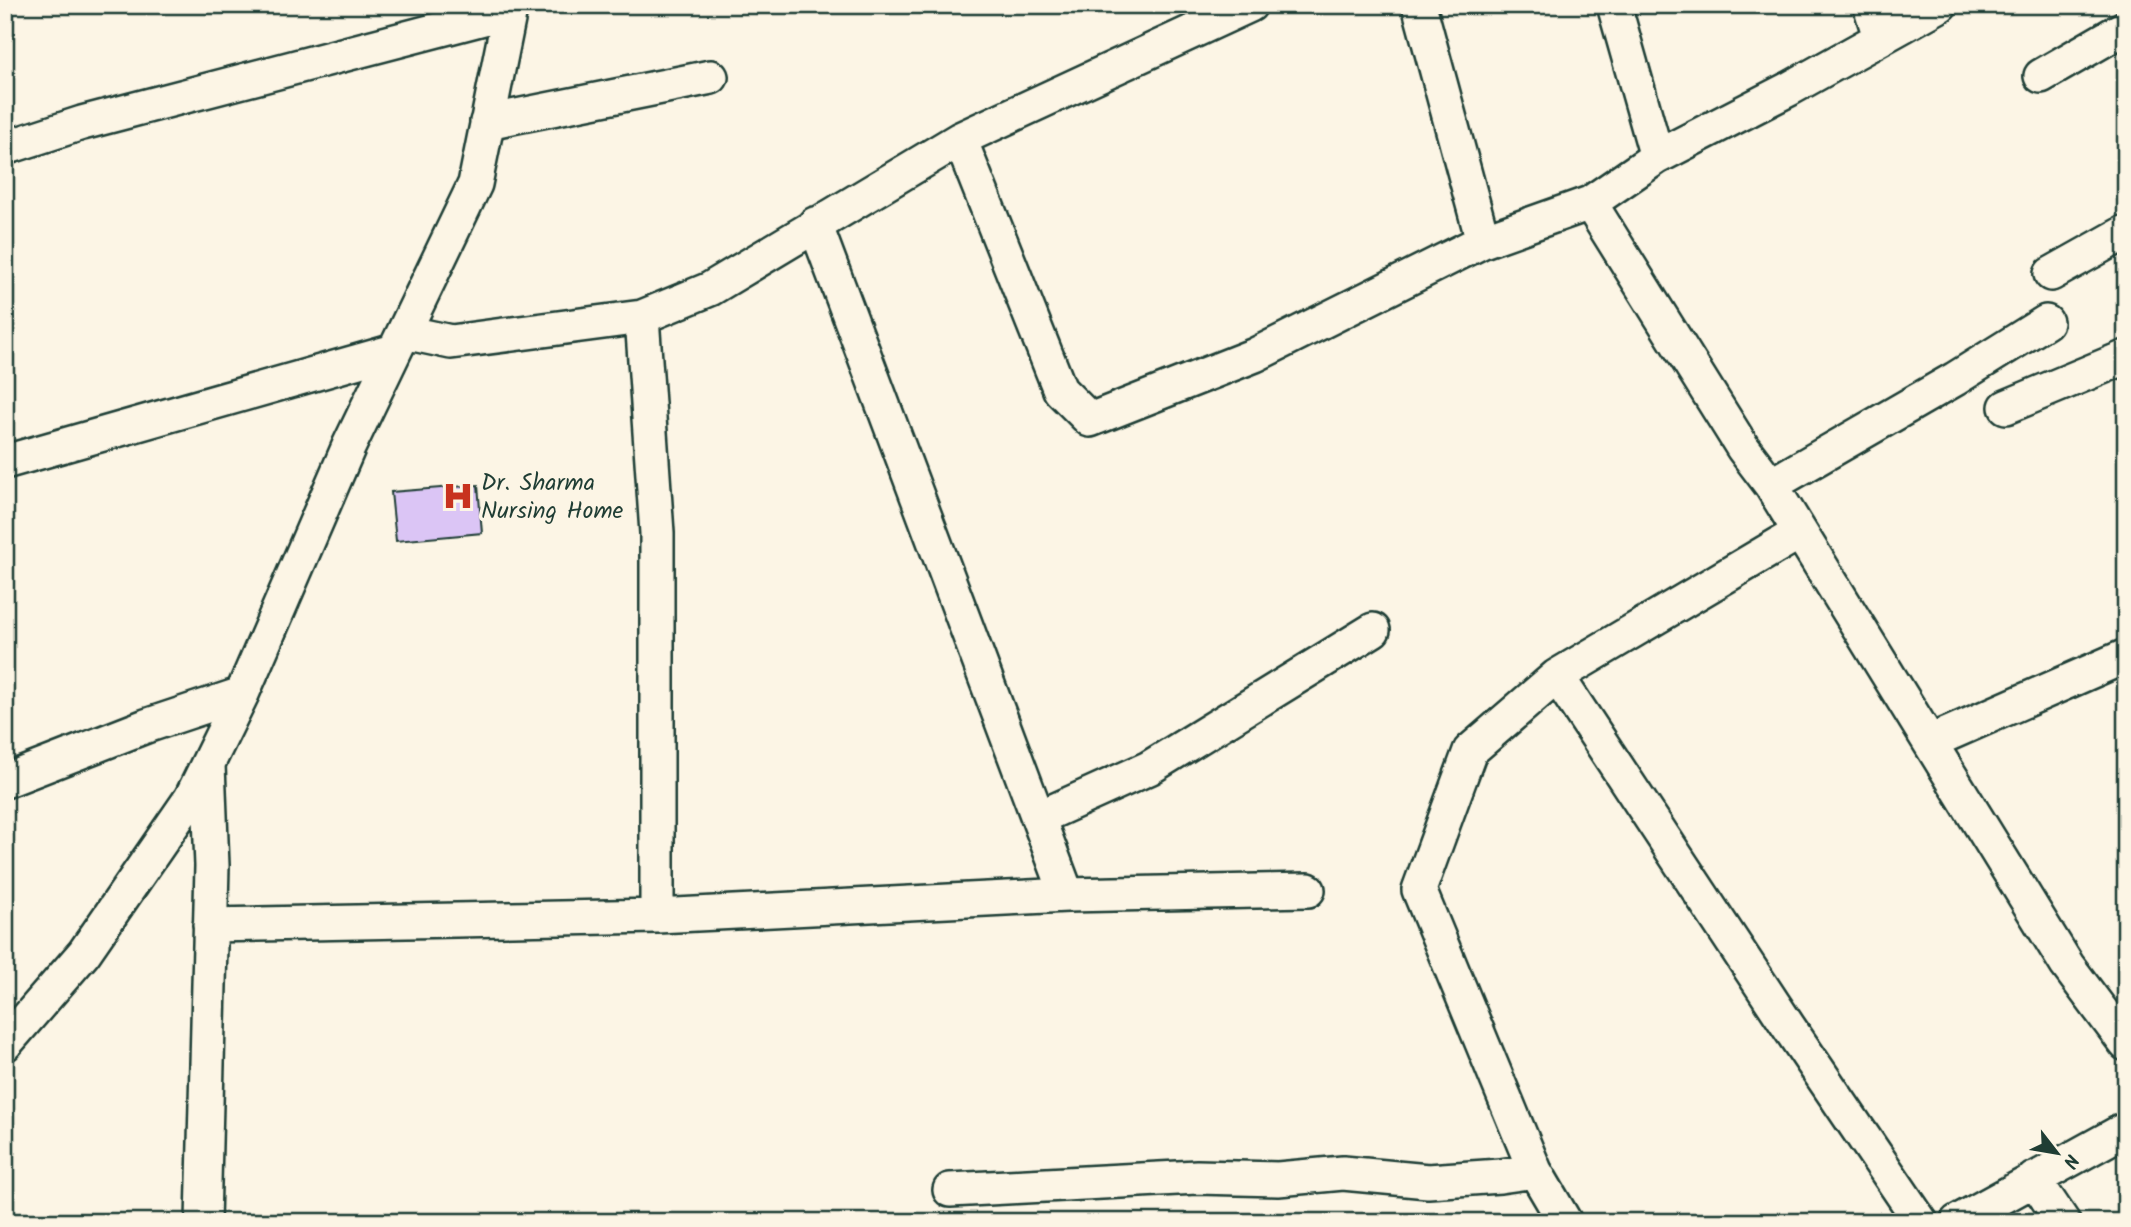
<svg xmlns="http://www.w3.org/2000/svg" width="2131" height="1227" font-family="Kalam,sans-serif">
	<style>
		.building { fill: #dbc5f5; stroke: #1f3d34; stroke-width: 2 }
		.lines { fill: none; stroke-linecap: round; stroke-linejoin: round }
		.minor-casing { stroke: #1f3d34; stroke-width: 38 }
		.minor { stroke: #fcf5e5; stroke-width: 33 }
		.labels { text-anchor: middle; stroke-width: 7; stroke-linejoin: round; paint-order: stroke }
		.poi-label { font-size: 24px; fill: #1f3d34; stroke: #fcf5e5; text-anchor: start }
	</style>
	<rect width="100%" height="100%" fill="#fcf5e5"/>
	<filter id="ink" filterUnits="userSpaceOnUse"><feTurbulence type="fractalNoise" baseFrequency=".0143" numOctaves="2"/><feDisplacementMap in="SourceGraphic" scale="14" xChannelSelector="R" yChannelSelector="G"/><feConvolveMatrix kernelMatrix="1 2 1 2 8 2 1 2 1" color-interpolation-filters="sRGB"/></filter>
	<g filter="url(#ink)">
		<path class="building" d="M478,485L482,533L396,541L391,492Z"/>
		<g class="lines">
			<g class="minor-casing">
				<path id="minor" d="M1419,5L1483,241
					M1614,5L1657,157
					M1870,5L1880,37
					M2041,76L2126,27
					M487,122L711,77
					M960,139L1060,390L1090,420L1255,355L1483,241L1590,203L1657,157L1789,89L1940,5
					M5,148L82,123L510,11
					M1590,203L1743,448L1771,485L2067,965L2126,1044
					M815,224L1067,895
					M2051,274L2126,232
					M642,317L657,533V916
					M404,332L451,342L642,317L710,289L960,139L1250,5
					M2006,407L2126,357
					M5,462L394,351
					M1771,485L1955,379L2046,322
					M1557,676L1788,1026L1921,1222
					M1930,742L2126,656
					M5,781L146,726L242,694
					M1038,818L1149,768L1373,630
					M210,925L657,916L1067,895L1308,890
					M5,1044L84,953L191,798L242,694L349,446L475,184L511,5
					M2034,1179L2063,1222
					M950,1190L1197,1177L1278,1179L1343,1173L1428,1181L1500,1176L1535,1171
					M203,1222L212,866L208,765
					M1565,1222L1535,1171L1419,890L1470,751L1557,676L1800,532
					M1957,1222L2126,1129"/>
			</g>
			<use href="#minor" class="minor"/>
		</g>
	</g>
	<defs>
		<g id="hospital-bare" transform="scale(2.415)"><path d="M-5-5h3v3.5h4V-5h3V5h-3V1.5h-4V5h-3Z" fill="#c8321e" stroke="#fcf5e5" stroke-width="2.5" paint-order="stroke"/></g>
	</defs>
	<g fill-rule="evenodd">
		<use href="#hospital-bare" x="458" y="496"/>
	</g>
	<g class="labels">
		<g class="poi-label">
			<text x="481" y="490">Dr. Sharma<tspan x="481" dy="28">Nursing Home</tspan></text>
		</g>
	</g>
	<rect width="2131" height="1227" fill="none" stroke="#fcf5e5" stroke-width="28"/>
	<rect x="14" y="14" width="2103" height="1199" fill="none" stroke="#1f3d34" stroke-width="2.5" filter="url(#ink)"/>
	<g transform="translate(2057 1153) rotate(121)" stroke="#fcf5e5" stroke-width="5" paint-order="stroke">
	<path d="M0-5L12 26L0 18L-12 26Z" fill="#1f3d34"/>
	<text y="-10" font-size="19" font-weight="bold" text-anchor="middle" fill="#1f3d34">N</text>
	</g>
</svg>
